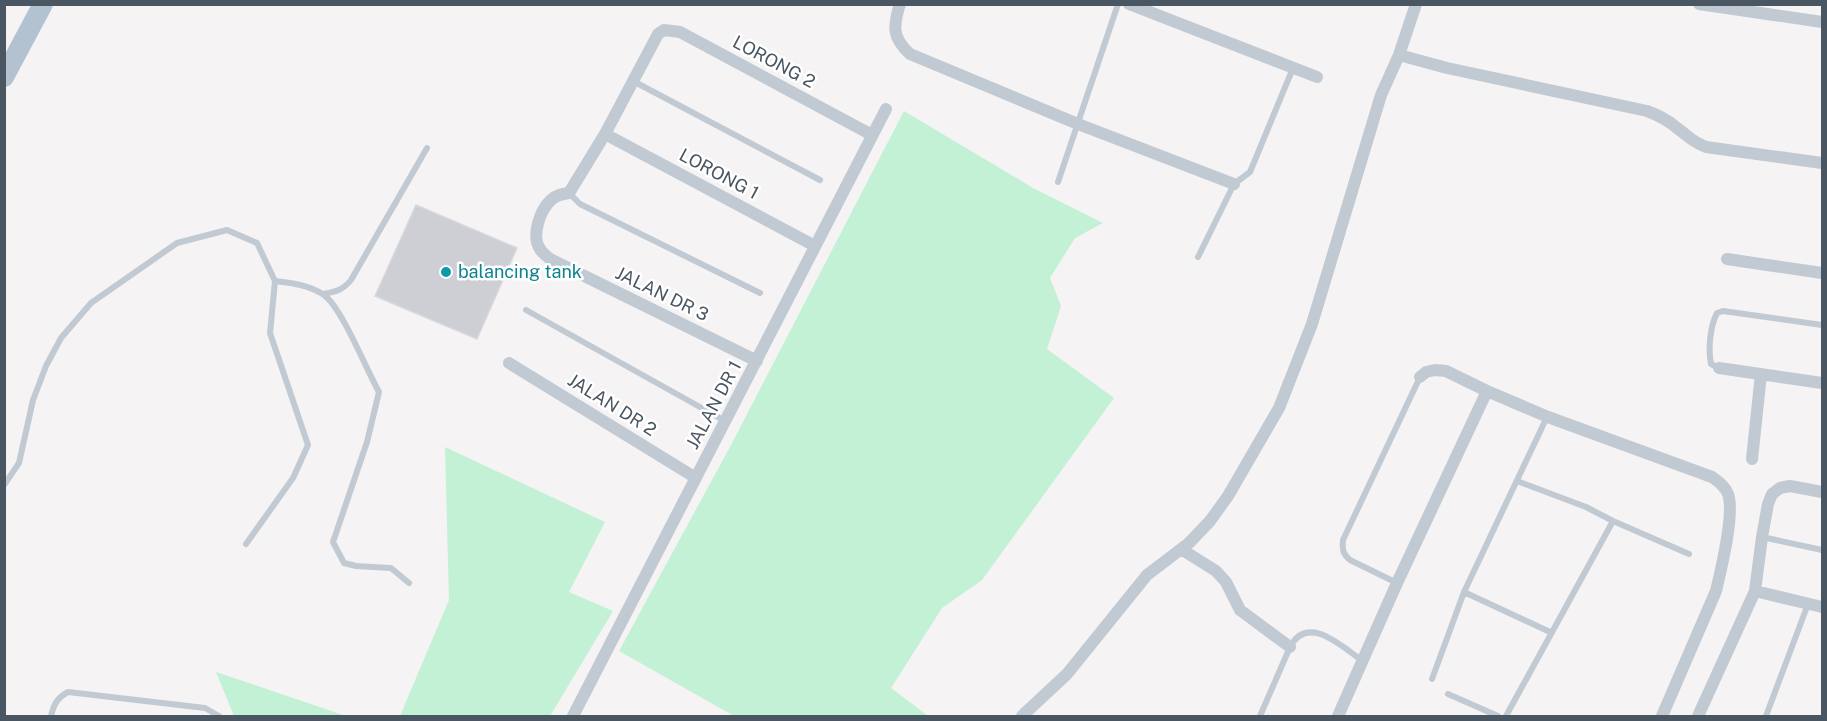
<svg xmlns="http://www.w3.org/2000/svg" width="1827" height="721" font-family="'Public Sans',sans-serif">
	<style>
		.green { fill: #c3f1d5 }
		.building { fill: #cdcfd5; stroke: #d7d9de; stroke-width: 1.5 }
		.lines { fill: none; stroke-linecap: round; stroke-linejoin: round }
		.service { stroke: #c1cad2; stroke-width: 6 }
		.minor { stroke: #c1cad2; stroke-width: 12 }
		.primary { stroke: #b3c2d1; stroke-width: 20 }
		.culture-dot { fill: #0f9aa8; stroke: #fff; stroke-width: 2 }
		.labels { text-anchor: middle; stroke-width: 5; stroke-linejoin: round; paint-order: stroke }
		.street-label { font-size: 18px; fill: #4a5661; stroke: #fff }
		.culture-label { font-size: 18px; fill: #0d838f; stroke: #fff; text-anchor: start }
	</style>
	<rect width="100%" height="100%" fill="#f5f3f3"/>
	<path class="green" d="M904,111L1033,188L1103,223L1075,238L1050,278L1061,306L1047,349L1114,398L982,580L942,608L891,688L928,716H734L619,651L731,445Z
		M445,447L605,522L569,592L613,611L550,716H400L449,600Z
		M216,672L346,716H234Z"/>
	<path class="building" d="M416,205L517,248L477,339L375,296Z"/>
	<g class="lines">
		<path class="service" d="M633,81L820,180
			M1058,182L1118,4
			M569,193L580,204L760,293
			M1198,257L1234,184L1250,172L1293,68
			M275,281C292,283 309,285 324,295C342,308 366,369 379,392L367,442L333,542L344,563L356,566L391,568L409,583
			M323,294C335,292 343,290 351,280L427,148
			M526,310L725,421
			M1719,368L1711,364C1708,350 1710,326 1717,313L1723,311L1822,325
			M4,485L19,463L33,400L46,366L61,338L91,303L177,243L227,230L257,243L275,281L270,333L308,445L293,478L246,544
			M1613,521L1689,554
			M1762,537L1822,550
			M1397,583L1350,560C1343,554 1342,550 1343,540L1420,377
			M1464,592L1550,632
			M1432,679L1464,592L1547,417
			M1448,694L1498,716
			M51,716C54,704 57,698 68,692L205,708L219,716
			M1260,716L1290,647C1308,613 1342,647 1363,661
			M1506,716L1613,521L1586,507L1517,481
			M1766,716L1808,604"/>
		<path class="minor" d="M900,4C893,26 892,38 910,54L1078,124L1234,184
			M1129,4L1317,77
			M1699,4L1822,22
			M1399,55L1447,68L1647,111C1658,115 1668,120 1677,128C1690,137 1689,140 1706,147L1822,163
			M605,134L815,246
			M1727,259L1822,273
			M757,361L550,259C547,256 542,253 540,249C531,236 540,210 551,200C556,195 562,194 569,193L605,134L658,34L664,30L680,32L872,135
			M509,363L696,478
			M1719,368L1822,383
			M1420,377L1426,372L1435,370L1446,371L1487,391L1548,417L1712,477C1718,481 1725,486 1728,494C1735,513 1721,570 1716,591L1662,716
			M1752,459L1761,374
			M1181,549L1216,571L1226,582L1240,610L1290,647
			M1755,591L1822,607
			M573,716L886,109
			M1022,716L1067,674L1147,575L1189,543L1210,521L1228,496L1279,408L1312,324L1381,95L1399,55L1416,4
			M1338,716L1397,583L1487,391
			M1698,716L1755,591L1762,537L1768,504L1772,494L1780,488L1790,486L1822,492"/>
		<path class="primary" d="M4,77L43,4"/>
	</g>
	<circle class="culture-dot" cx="446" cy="272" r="6"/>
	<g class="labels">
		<g class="street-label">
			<text transform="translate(774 62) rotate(28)" y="6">LORONG 2</text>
			<text transform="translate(719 174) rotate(28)" y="6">LORONG 1</text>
			<text transform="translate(662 294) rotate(26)" y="6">JALAN DR 3</text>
			<text transform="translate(612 405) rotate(32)" y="6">JALAN DR 2</text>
			<text transform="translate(714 405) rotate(-62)" y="6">JALAN DR 1</text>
		</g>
		<g class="culture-label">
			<text x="458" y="278">balancing tank</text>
		</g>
	</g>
	<rect width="1827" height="721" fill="none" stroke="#4a5661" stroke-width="12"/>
</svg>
